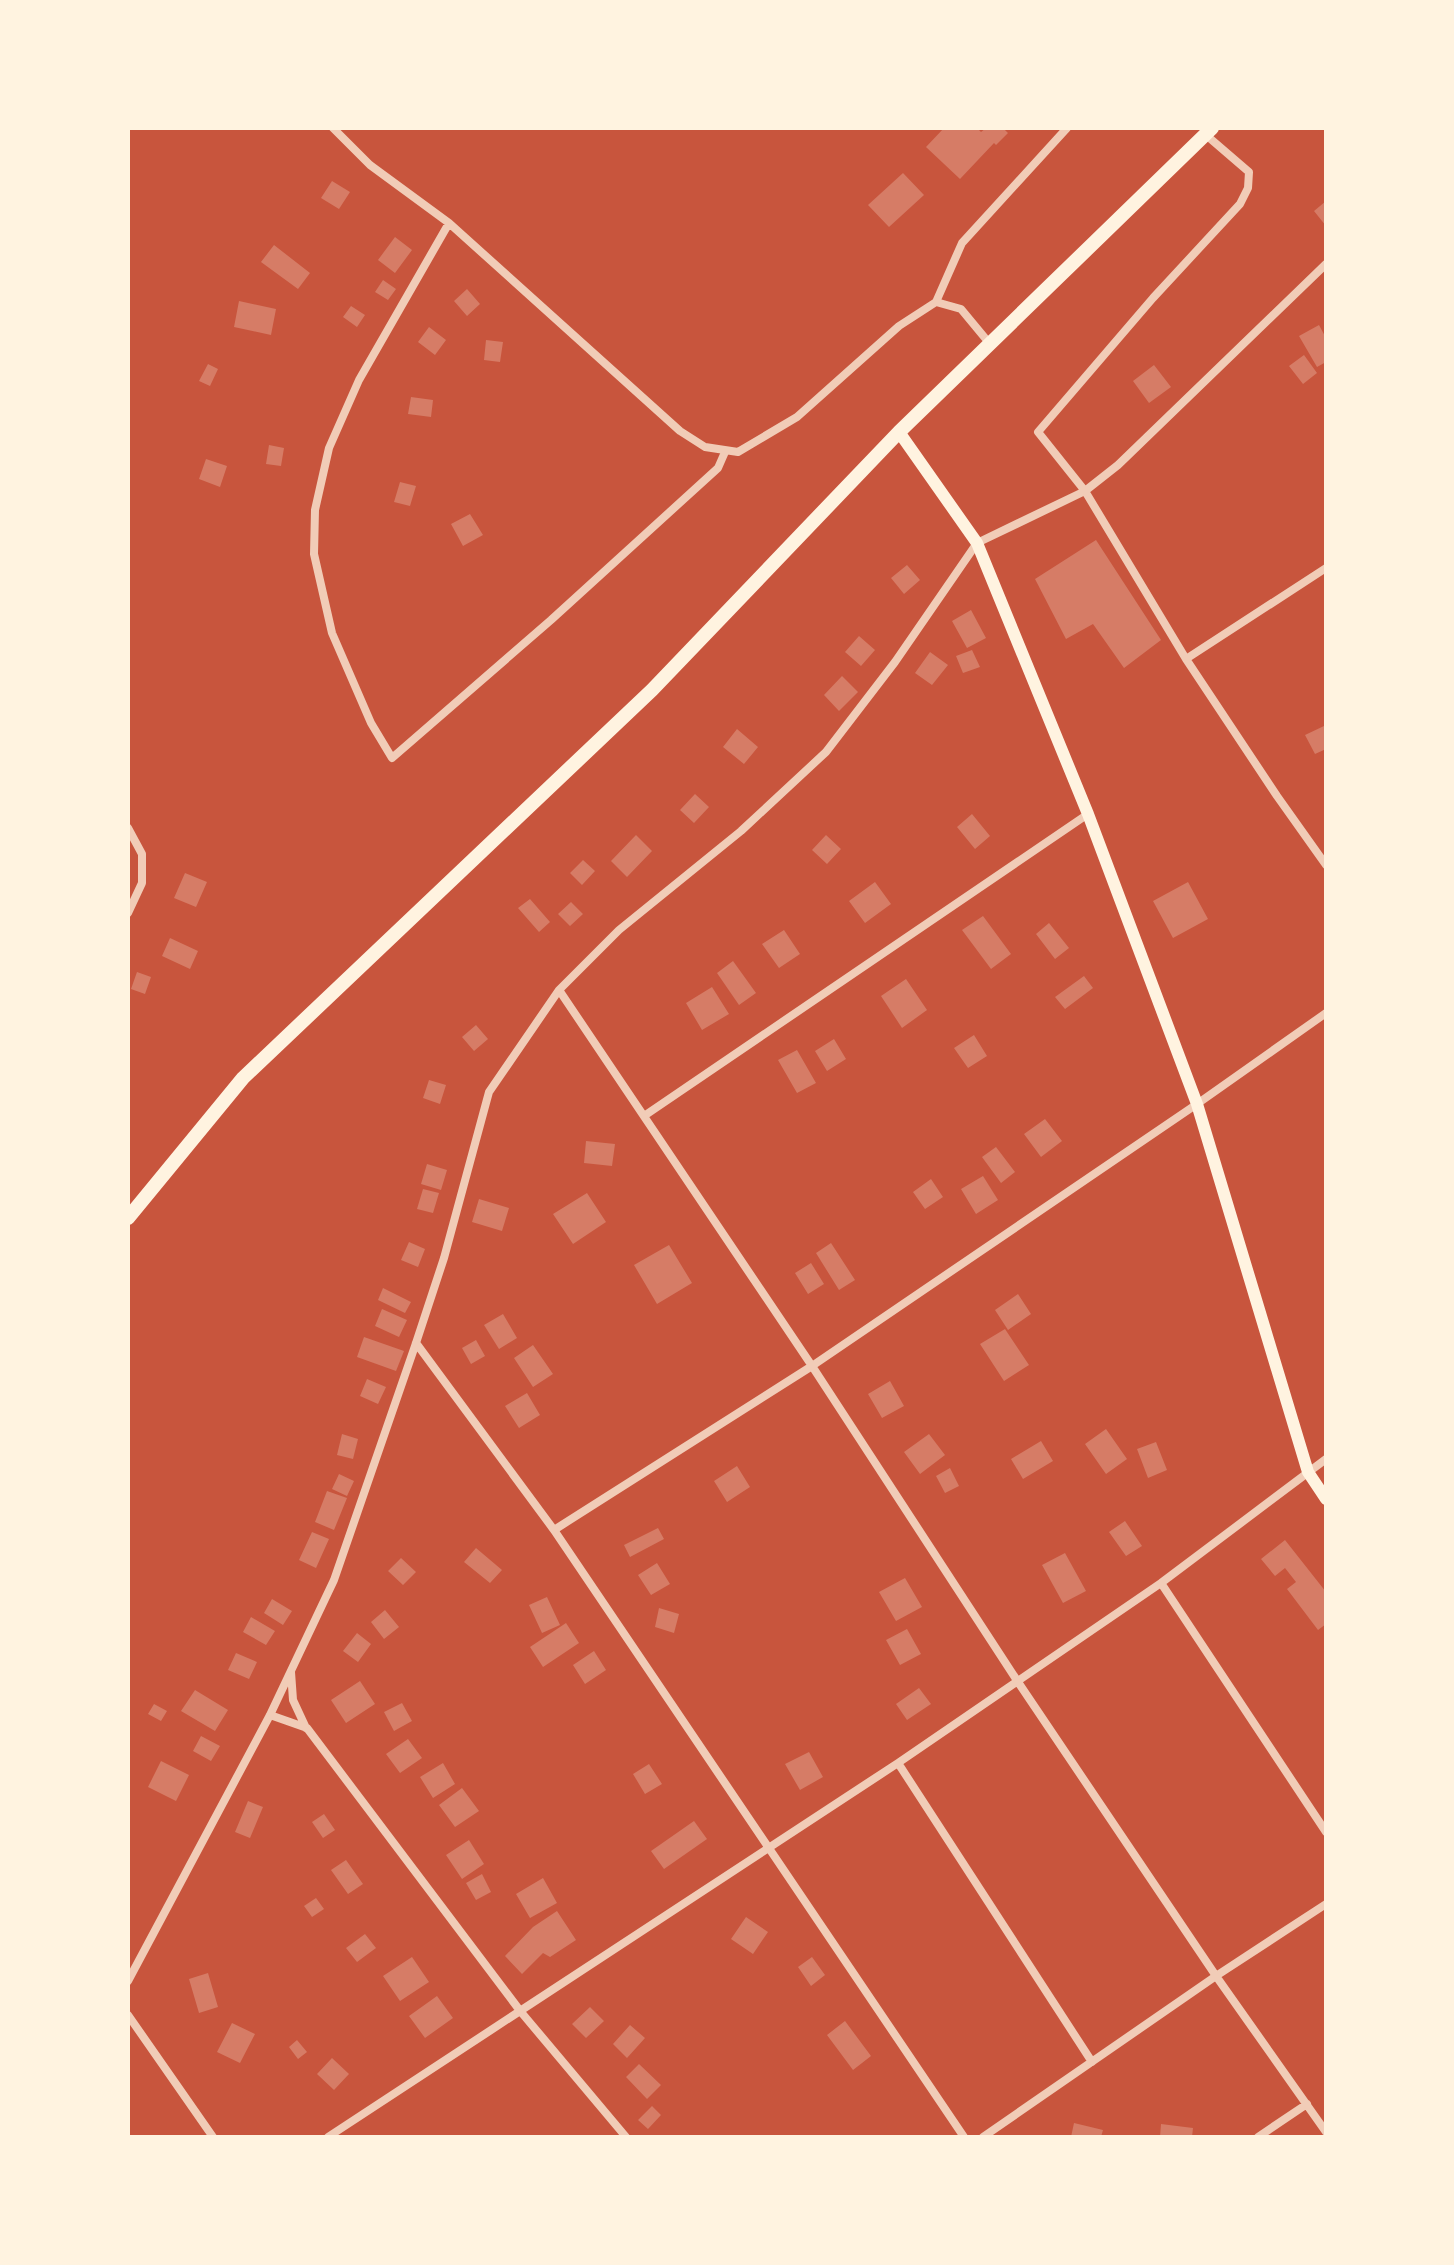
<svg xmlns="http://www.w3.org/2000/svg" width="1454" height="2265" font-family="'Work Sans',sans-serif">
	<style>
		.building { fill: #d67c66 }
		.lines { fill: none; stroke-linecap: round; stroke-linejoin: round }
		.minor { stroke: #f1ccb7; stroke-width: 8 }
		.secondary { stroke: #fff3e0; stroke-width: 12 }
		.trunk { stroke: #fff3e0; stroke-width: 14 }
	</style>
	<rect width="100%" height="100%" fill="#c8553d"/>
	<path class="building" d="M944,128H977L981,132L986,128H1003L1008,133L996,145L994,143L960,179L926,147Z
		M903,173L924,195L889,227L868,205Z
		M332,181L350,192L339,209L321,198Z
		M1326,201V226L1314,211Z
		M395,237L412,250L395,273L378,260Z
		M274,245L310,273L298,289L261,262Z
		M383,280L396,289L388,300L375,292Z
		M467,289L480,304L467,316L454,301Z
		M239,301L276,309L271,335L234,327Z
		M351,306L365,315L357,327L343,317Z
		M1319,325L1326,338V362L1317,367L1299,336Z
		M429,327L446,340L435,355L418,342Z
		M486,340L503,342L500,362L484,360Z
		M1304,355L1317,373L1303,384L1289,366Z
		M208,364L218,369L210,386L199,381Z
		M1154,365L1171,387L1149,403L1133,381Z
		M411,397L433,400L431,417L408,414Z
		M269,445L284,448L281,466L266,464Z
		M206,459L227,466L220,487L199,479Z
		M400,482L416,486L410,506L394,502Z
		M470,514L483,535L463,546L451,524Z
		M1096,540L1161,640L1124,668L1093,624L1066,639L1035,579Z
		M907,565L920,580L904,594L891,578Z
		M971,610L986,638L967,648L952,621Z
		M859,636L875,650L861,666L845,652Z
		M972,650L980,667L963,673L956,656Z
		M930,652L948,665L932,685L915,673Z
		M842,676L858,692L839,711L824,695Z
		M1324,726L1326,749L1315,754L1305,735Z
		M737,729L758,747L744,764L723,747Z
		M695,794L709,807L694,823L680,810Z
		M972,814L990,836L975,849L957,827Z
		M636,835L652,851L627,877L611,861Z
		M826,835L841,849L827,864L812,850Z
		M583,860L595,871L582,885L570,873Z
		M185,873L207,882L196,907L174,898Z
		M875,882L891,904L865,923L849,901Z
		M1188,882L1208,919L1173,938L1153,901Z
		M530,899L550,922L539,932L518,908Z
		M571,902L583,914L570,926L558,914Z
		M983,916L1011,954L991,969L962,930Z
		M1049,923L1069,948L1055,959L1036,934Z
		M784,930L800,954L779,968L762,944Z
		M170,938L198,951L190,969L162,956Z
		M733,961L756,993L739,1005L717,973Z
		M137,972L151,977L145,994L131,989Z
		M1084,976L1093,988L1065,1009L1055,997Z
		M906,979L927,1010L902,1028L881,996Z
		M712,987L729,1014L702,1030L686,1003Z
		M476,1025L488,1039L474,1051L462,1037Z
		M974,1035L987,1056L968,1068L954,1048Z
		M834,1039L846,1059L827,1071L815,1051Z
		M797,1050L816,1083L797,1093L778,1060Z
		M429,1080L446,1085L440,1104L423,1098Z
		M1045,1119L1062,1141L1041,1157L1024,1134Z
		M586,1141L615,1144L612,1166L584,1163Z
		M996,1147L1015,1172L1001,1183L982,1157Z
		M427,1164L447,1170L441,1190L421,1184Z
		M983,1176L998,1200L976,1214L961,1189Z
		M931,1179L943,1197L925,1209L913,1192Z
		M423,1189L439,1193L433,1213L417,1209Z
		M587,1193L606,1222L573,1244L553,1214Z
		M479,1199L509,1208L502,1231L472,1222Z
		M409,1242L425,1249L418,1267L401,1260Z
		M831,1243L855,1280L839,1290L816,1253Z
		M669,1245L692,1283L657,1304L634,1265Z
		M811,1263L824,1284L808,1294L795,1273Z
		M383,1288L411,1302L405,1313L378,1300Z
		M1018,1294L1031,1314L1008,1330L995,1310Z
		M382,1309L407,1320L399,1337L375,1326Z
		M503,1314L517,1338L499,1349L484,1325Z
		M1005,1329L1029,1365L1004,1381L980,1344Z
		M364,1337L404,1351L396,1371L357,1357Z
		M476,1340L485,1356L471,1364L462,1348Z
		M533,1345L553,1374L533,1387L514,1358Z
		M367,1379L386,1387L378,1404L360,1396Z
		M890,1381L904,1406L882,1418L868,1394Z
		M527,1393L540,1415L519,1428L505,1406Z
		M1106,1429L1127,1459L1106,1474L1085,1444Z
		M342,1434L358,1439L353,1459L337,1455Z
		M929,1434L945,1455L920,1474L904,1452Z
		M1041,1441L1053,1461L1023,1479L1011,1459Z
		M1156,1442L1167,1470L1148,1478L1137,1449Z
		M737,1466L750,1487L727,1502L714,1481Z
		M950,1468L959,1486L945,1493L936,1476Z
		M339,1474L354,1481L347,1496L332,1489Z
		M327,1491L347,1498L334,1530L315,1522Z
		M1125,1521L1142,1546L1126,1556L1109,1532Z
		M658,1528L664,1539L630,1557L624,1545Z
		M312,1532L329,1539L316,1568L299,1560Z
		M1285,1540L1326,1592V1624L1318,1630L1287,1589L1296,1582L1285,1568L1275,1576L1261,1559Z
		M476,1548L502,1570L490,1583L464,1562Z
		M1065,1553L1086,1591L1063,1603L1042,1565Z
		M401,1558L416,1572L403,1585L388,1571Z
		M657,1563L670,1584L651,1595L638,1575Z
		M905,1578L922,1607L896,1621L879,1592Z
		M547,1597L560,1625L542,1633L529,1605Z
		M272,1599L292,1611L283,1625L264,1613Z
		M659,1608L679,1614L674,1633L655,1627Z
		M385,1610L399,1627L384,1639L371,1622Z
		M251,1617L275,1631L266,1645L243,1632Z
		M566,1623L579,1643L543,1667L530,1647Z
		M907,1629L921,1654L900,1665L886,1640Z
		M357,1633L371,1644L358,1662L343,1651Z
		M594,1651L606,1670L585,1684L573,1665Z
		M236,1653L257,1662L249,1679L228,1670Z
		M360,1681L375,1704L346,1723L331,1700Z
		M919,1688L931,1704L907,1720L896,1704Z
		M195,1690L228,1710L215,1731L181,1711Z
		M402,1703L412,1721L394,1731L384,1712Z
		M154,1704L167,1711L161,1721L148,1714Z
		M201,1736L220,1746L211,1761L193,1751Z
		M408,1739L422,1758L400,1773L386,1754Z
		M809,1752L823,1777L800,1790L785,1764Z
		M161,1761L189,1775L176,1801L148,1787Z
		M443,1763L455,1784L433,1798L420,1777Z
		M649,1764L662,1784L645,1794L633,1774Z
		M462,1788L479,1811L455,1827L439,1805Z
		M248,1801L263,1807L250,1838L235,1832Z
		M324,1814L335,1830L323,1838L312,1822Z
		M694,1821L707,1839L664,1869L651,1851Z
		M469,1840L484,1864L462,1879L446,1855Z
		M346,1860L363,1884L348,1894L331,1870Z
		M482,1874L491,1892L476,1900L466,1883Z
		M543,1878L557,1903L530,1918L516,1894Z
		M316,1898L324,1909L312,1917L304,1906Z
		M557,1911L576,1940L550,1957L543,1953L522,1974L505,1956L533,1927Z
		M746,1917L768,1932L753,1954L731,1939Z
		M365,1934L376,1948L357,1962L346,1948Z
		M412,1957L429,1982L400,2001L383,1976Z
		M812,1957L825,1975L811,1986L798,1967Z
		M208,1973L218,2007L199,2013L189,1979Z
		M437,1996L453,2018L425,2038L409,2016Z
		M590,2007L604,2021L586,2038L572,2024Z
		M845,2021L871,2056L853,2070L827,2035Z
		M232,2023L255,2034L240,2063L217,2052Z
		M630,2025L645,2038L627,2058L613,2044Z
		M297,2040L307,2052L298,2059L289,2047Z
		M332,2058L349,2074L334,2090L317,2074Z
		M639,2064L661,2085L647,2099L626,2077Z
		M652,2106L661,2115L648,2129L638,2120Z
		M1074,2123L1103,2130L1101,2137H1071Z
		M1161,2124L1193,2128L1192,2137H1160Z"/>
	<g class="lines">
		<path class="minor" d="M333,128L370,165L449,223L680,431L705,447L738,452L797,417L899,326L936,302L961,309L990,344
			M1206,135L1249,172L1248,188L1240,204L1153,298L1038,432L1085,491L1186,659L1277,796L1326,865
			M449,223L359,380L329,448L315,510L314,554L332,633L371,723L392,758L551,620L718,468L725,452
			M936,302L962,243L1067,128
			M1186,659L1326,568
			M128,828L142,854V883L128,913
			M559,990L812,1366L1018,1682L1216,1976L1326,2132
			M644,1116L1088,814
			M416,1343L554,1530L964,2137
			M554,1530L812,1366L1197,1104L1326,1013
			M1161,1583L1326,1832
			M291,1672L293,1700L306,1728
			M270,1715L307,1728L521,2012L626,2137
			M898,1763L1092,2062
			M128,1981L270,1715L334,1580L416,1343L444,1258L489,1092L559,990L619,930L741,831L826,752L895,662L977,543L1085,491L1118,465L1326,264
			M128,2015L213,2137
			M328,2137L898,1763L1161,1583L1326,1459
			M983,2137L1216,1976L1326,1904
			M1258,2137L1307,2104"/>
		<path class="secondary" d="M899,432L977,543L1088,814L1197,1104L1308,1472L1326,1499"/>
		<path class="trunk" d="M128,1218L243,1078L652,690L899,432L1212,128"/>
	</g>
	<rect width="1454" height="2265" fill="none" stroke="#fff3e0" stroke-width="260"/>
</svg>
